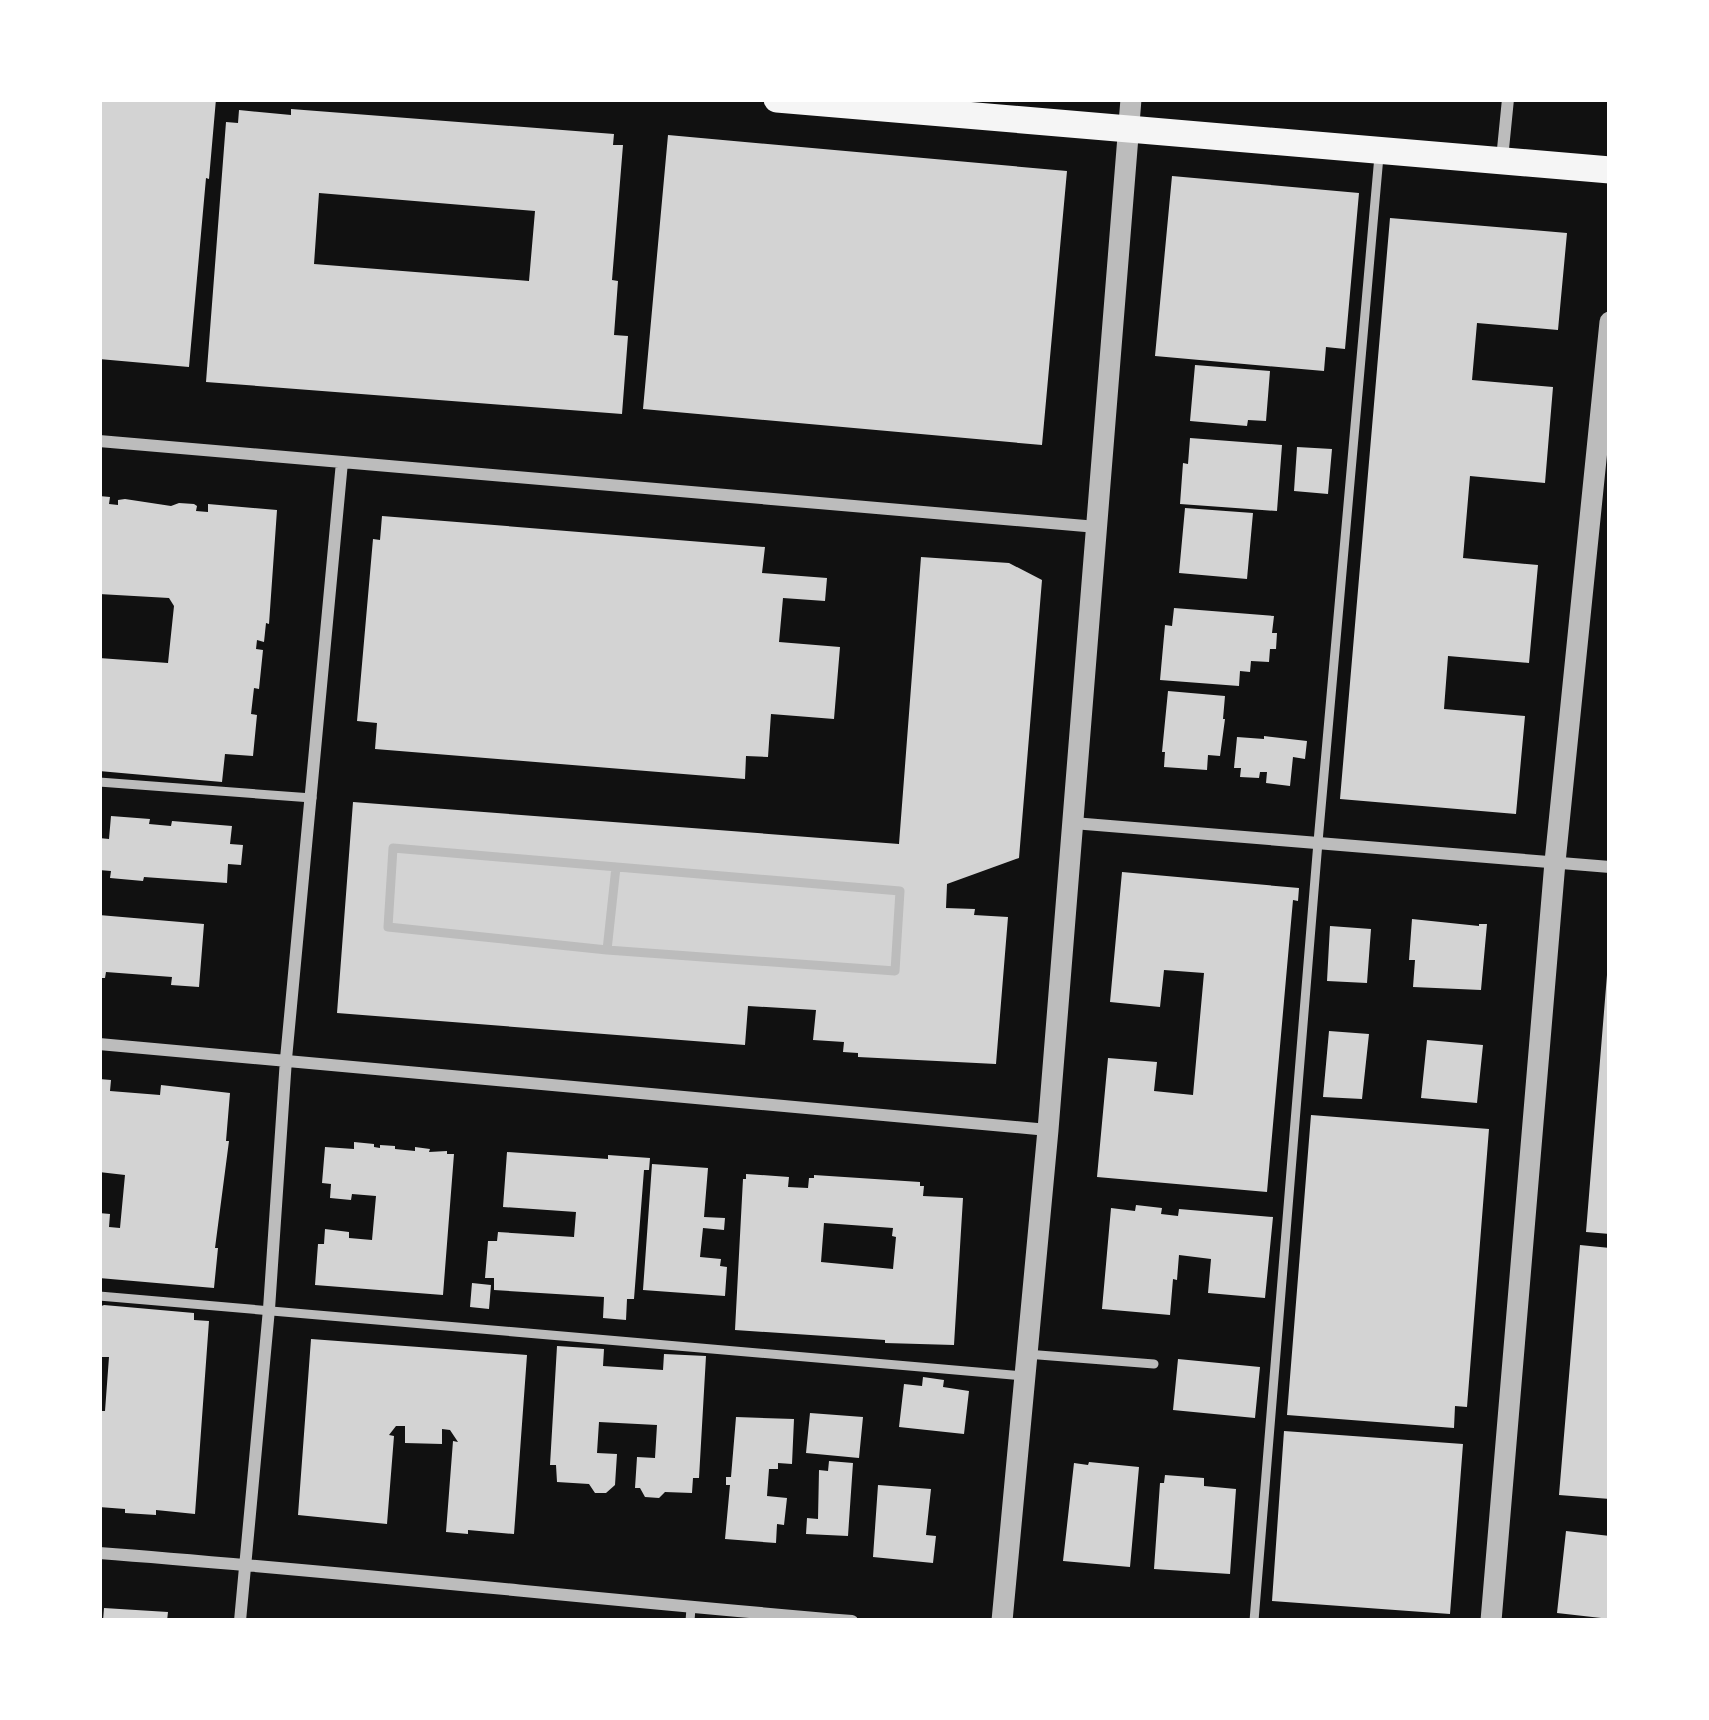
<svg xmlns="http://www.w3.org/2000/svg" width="1709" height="1720" font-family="Karla,sans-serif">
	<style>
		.building { fill: #d3d3d3; fill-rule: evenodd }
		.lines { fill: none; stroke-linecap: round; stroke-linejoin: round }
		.service { stroke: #bcbcbc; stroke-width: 9 }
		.minor { stroke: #bcbcbc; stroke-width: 12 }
		.tertiary { stroke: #bcbcbc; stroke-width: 21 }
		.primary { stroke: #f5f5f5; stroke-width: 27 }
	</style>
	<rect width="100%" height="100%" fill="#111"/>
	<path class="building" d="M99,99H216L209,179L206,178L189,367L99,359Z
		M291,109L614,134L613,145H623L612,280L618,281L614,335L628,336L622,414L206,382L226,122L238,123L239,110L291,115ZM319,193L535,211L529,281L314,264Z
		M668,135L1067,171L1042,445L643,409Z
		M1172,176L1359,193L1345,349L1326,347L1324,371L1155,356Z
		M1390,218L1567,233L1558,330L1477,323L1472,380L1553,387L1545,483L1470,476L1463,558L1538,565L1529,663L1448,656L1444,709L1525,716L1516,814L1340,799Z
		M1195,365L1270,371L1266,421L1248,420L1247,426L1190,421Z
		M1190,438L1282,445L1277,511L1180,504L1183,463L1188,464Z
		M1297,447L1332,449L1328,494L1294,491Z
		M99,496L110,497L109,504L118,505V500L125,499L171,506L179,503L194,504L197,506L196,511L208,512V504L277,510L269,624L266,623L264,642L257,640L256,649L263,650L259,689L254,688L251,714L257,715L253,756L225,754L222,782L99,771V658L168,663L174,606L169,598L99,594Z
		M1185,508L1253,513L1247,579L1179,573Z
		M382,516L765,547L762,573L827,578L825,601L783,598L779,642L840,647L834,719L771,714L768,757L746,756L745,779L375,749L377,723L357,721L373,539L380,540Z
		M921,557L1009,563L1042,580L1019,858L947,884L946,908L975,909L974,915L1008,917L996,1064L858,1057V1053L843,1052L844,1042L813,1040L816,1010L748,1006L745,1045L337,1013L353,802L899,844Z
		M1174,608L1274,616L1272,633H1277L1276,649H1270L1269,662L1251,661L1250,672L1240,671L1239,686L1160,680L1165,625L1172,626Z
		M1168,691L1225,696L1223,719H1225L1220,756L1208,755L1207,770L1164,767L1165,752H1162Z
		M1264,736L1307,741L1305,759L1293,757L1290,786L1266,783L1267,772H1260L1259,778L1240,777L1241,768H1234L1237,737L1264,739Z
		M111,816L150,819L149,824L171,826L172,821L232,826L230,844L243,845L241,865L228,864L227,883L144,877L143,881L110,878L111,871L99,870V838L109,839Z
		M1122,872L1299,888L1298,901L1293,900L1267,1192L1097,1177L1108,1058L1157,1062L1154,1091L1193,1095L1204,973L1164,970L1160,1007L1110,1002Z
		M99,915L204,924L199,987L171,985L172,977L106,972L105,978H99Z
		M1412,919L1479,926V924H1487L1481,990L1413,987L1415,960H1409Z
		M1330,926L1371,929L1367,983L1327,981Z
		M1607,975H1610V1234L1586,1232Z
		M1329,1031L1369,1034L1362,1099L1323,1097Z
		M1427,1040L1483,1045L1477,1103L1421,1098Z
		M99,1079L111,1080L110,1091L160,1095L161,1085L230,1093L226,1141H229L215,1248H218L214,1288L99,1278V1213L110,1214L109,1227L120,1228L125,1175L99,1172Z
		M1311,1115L1489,1129L1467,1407L1455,1406L1454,1428L1287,1415Z
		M354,1142L374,1144V1147L380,1148V1145L395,1146V1149L415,1151V1147L430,1149L429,1152L447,1151V1154H454L443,1295L315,1285L318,1244H324L325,1229L349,1232V1238L372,1240L376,1196L352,1194L351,1200L330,1198L331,1184L322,1183L325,1147L354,1149Z
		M507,1152L608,1159V1155L650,1158L649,1170H644L634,1299H627L626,1320L603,1318L604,1297L494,1290V1278H485L488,1241H497L498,1232L574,1237L576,1212L503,1207Z
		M652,1164L708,1168L704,1217L725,1218L724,1230L703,1228L700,1257L721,1259L720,1266L727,1267L725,1296L643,1290Z
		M746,1174L789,1177L788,1187L808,1188L809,1178H814V1175L920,1182V1186H924L923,1196L963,1198L954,1345L885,1343V1340L735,1330L743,1179H746ZM824,1223L893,1228L892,1236L896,1237L893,1269L821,1262Z
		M1136,1205L1162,1208L1161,1214L1178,1216L1179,1209L1273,1217L1265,1298L1208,1293L1211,1259L1179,1255L1177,1280L1173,1279L1170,1315L1102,1309L1111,1208L1135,1211Z
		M1580,1245L1610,1248V1499L1559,1495Z
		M472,1283L491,1285L489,1309L470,1307Z
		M104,1305L194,1313V1320L209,1321L195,1514L156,1510V1515L125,1513V1509L99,1507V1411H105L109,1357H99V1307Z
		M311,1339L527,1355L514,1534L468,1530V1534L446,1532L453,1441L458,1442L450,1430L442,1429V1444L405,1443V1426H396L389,1435L394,1436L387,1524L298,1515Z
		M557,1346L604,1349L603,1366L663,1370L664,1354L706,1356L699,1478H693L692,1493L665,1492L659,1498L645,1497L640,1488H635L637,1457L655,1458L657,1425L599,1422L597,1453L617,1454L615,1485L606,1493H595L589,1484L557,1482L556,1465H550Z
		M1178,1359L1260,1367L1255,1418L1173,1410Z
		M923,1377L944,1380L943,1387L969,1391L964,1434L899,1427L904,1384L922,1386Z
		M810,1413L863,1417L859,1458L806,1453Z
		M736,1417L794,1419L792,1464L778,1463V1469H769L767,1496L787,1498L784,1525L777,1524L776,1543L725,1539L730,1485H726V1477H731Z
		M1284,1431L1463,1444L1450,1614L1272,1601Z
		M829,1461L853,1463L848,1536L806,1534L807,1518L818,1519L819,1470L828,1471Z
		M1089,1462L1139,1467L1130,1567L1063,1561L1074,1463L1088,1465Z
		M1165,1475L1204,1478V1486L1236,1489L1230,1574L1154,1569L1160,1483H1164Z
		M878,1485L931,1489L926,1535L936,1536L933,1563L873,1557Z
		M1566,1531L1610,1536V1619L1557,1613Z
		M104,1608L168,1612L167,1621H103Z"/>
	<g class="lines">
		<path class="service" d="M99,782L312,798
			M393,848L900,891L895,971L607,950L388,927Z
			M607,950L616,867
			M99,1296L1024,1376
			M1026,1354L1154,1364
			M690,1621L691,1608
			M1254,1621L1318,842L1379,156"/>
		<path class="minor" d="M1502,159L1508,99
			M99,441L1097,527
			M1073,823L1610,867
			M99,1044L1048,1130
			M99,1553C350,1572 600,1600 852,1621
			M240,1621L269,1309L286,1059L342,462"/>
		<path class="tertiary" d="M1002,1621L1048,1130L1131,99
			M1491,1621L1555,862L1610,322"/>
		<path class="primary" d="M777,99L1610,170"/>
	</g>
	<rect width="1709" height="1720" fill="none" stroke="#ffffff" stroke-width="204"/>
</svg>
